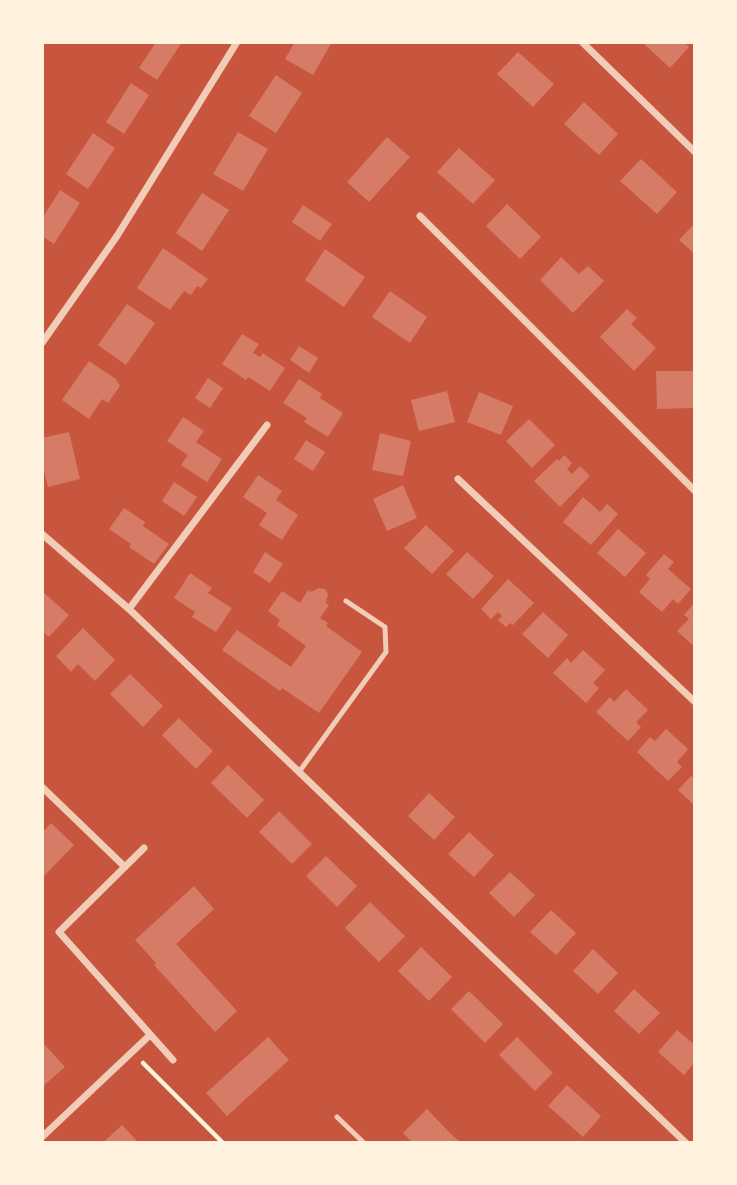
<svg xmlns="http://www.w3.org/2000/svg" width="737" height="1185" font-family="'Asap Condensed',sans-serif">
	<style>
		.building { fill: #d67c66 }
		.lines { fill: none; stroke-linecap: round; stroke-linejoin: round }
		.path { stroke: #fff3e0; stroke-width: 4.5 }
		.service { stroke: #f1ccb7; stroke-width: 5 }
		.minor { stroke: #f1ccb7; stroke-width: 7 }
	</style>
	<rect width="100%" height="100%" fill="#c8553d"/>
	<path class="building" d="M156,42H182L157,80L139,68Z
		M295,42H332L313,75L285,59Z
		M642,42H684L689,47L670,68Z
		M518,52L554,84L533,107L497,74Z
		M276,75L302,93L276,133L249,116Z
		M131,83L149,95L124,134L106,122Z
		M584,102L618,134L599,155L564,124Z
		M238,132L268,149L243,191L213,174Z
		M93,133L115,148L88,189L66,174Z
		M387,137L410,157L369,202L347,182Z
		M459,148L495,180L473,204L437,172Z
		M641,159L677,192L657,214L620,181Z
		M60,190L80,203L54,244L42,236V219Z
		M202,193L229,210L202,251L176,233Z
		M507,204L541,237L520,259L486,226Z
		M303,205L332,224L320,241L292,222Z
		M695,223V254L679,240Z
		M163,248L208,279L201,288L197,286L191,295L184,291L170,310L137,288Z
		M325,249L365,277L344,307L305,280Z
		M561,257L579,274L588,266L604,281L573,313L540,280Z
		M390,291L427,317L410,343L372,317Z
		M127,304L155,323L126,365L98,345Z
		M627,309L637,318L631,324L656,348L634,371L600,337Z
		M242,334L259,344L253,353L260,357L263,353L285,368L270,391L248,377L246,380L222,364Z
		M299,346L318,358L309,373L290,360Z
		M89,361L116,379L120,386L108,403L102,399L89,419L62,400Z
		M656,371H695V408L657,409Z
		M208,378L223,388L210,408L195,398Z
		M299,379L322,394L320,398L343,413L328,437L304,422L307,418L283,403Z
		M447,391L455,422L419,431L411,400Z
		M479,392L513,406L501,435L467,422Z
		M183,417L204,431L196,442L222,459L207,482L181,465L188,455L167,441Z
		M529,419L555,445L532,468L506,441Z
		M69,432L80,479L48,487L42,462V438Z
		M380,433L411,441L403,476L372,470Z
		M306,440L325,452L313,471L294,459Z
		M564,455L572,463L567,469L572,474L580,466L590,476L560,507L534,481L557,459L559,461Z
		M258,475L282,491L276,500L298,515L282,540L259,525L267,513L243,497Z
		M174,482L197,497L184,516L162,501Z
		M403,485L417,518L387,531L373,499Z
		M583,497L600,512L607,504L618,514L591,545L563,522Z
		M124,508L145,522L143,526L169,544L154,564L129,547L131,544L109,529Z
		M426,525L454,551L432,574L404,548Z
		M618,529L646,553L625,577L597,553Z
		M265,552L283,564L270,583L253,572Z
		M467,552L494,576L473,599L446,574Z
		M664,554L674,562L668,569L691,589L678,604L673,599L662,612L639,592L650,579L646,575Z
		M190,573L212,588L208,593L232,608L216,632L192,617L195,612L174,598Z
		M508,579L534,603L513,625L510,623L506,627L498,620L502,616L498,612L491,619L481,609Z
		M319,588L325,589L328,594L326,603L329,605L320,618L328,623L326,626L362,652L319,713L282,688L280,691L222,650L237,630L291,667L306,646L277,625L280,620L268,611L282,591L300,603L308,590L311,592Z
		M42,591L69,615L49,637L42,631Z
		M695,602V647L677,631L689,619L684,615Z
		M543,612L568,635L548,658L522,634Z
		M83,628L115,660L95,681L78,664L71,672L56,656Z
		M583,650L605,670L593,683L599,688L586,703L553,673L567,658L571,663Z
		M130,674L163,706L143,727L110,694Z
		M626,689L648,710L636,722L641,727L628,741L596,712L610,697L614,702Z
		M179,718L213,751L196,769L162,735Z
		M666,729L688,749L677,762L682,767L668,781L637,752L650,737L655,741Z
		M228,765L264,800L247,818L211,783Z
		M691,776L695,779V806L678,790Z
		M429,793L455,817L434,840L408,816Z
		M279,811L312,844L292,864L259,832Z
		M51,823L74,845L42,878V833Z
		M469,832L494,855L474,877L448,854Z
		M326,856L357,886L337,907L306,876Z
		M510,872L535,895L514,917L489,893Z
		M194,886L214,909L176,944L237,1011L215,1032L154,965L156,963L135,940Z
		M370,902L405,936L379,962L345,928Z
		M551,910L576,933L556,955L530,932Z
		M421,947L452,977L429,1001L398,971Z
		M593,949L618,973L598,994L573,971Z
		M634,989L660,1013L639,1034L614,1011Z
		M469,991L503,1024L485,1043L451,1009Z
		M677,1030L695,1045V1062L684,1075L658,1052Z
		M268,1037L289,1060L227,1116L206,1093Z
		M517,1037L553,1073L535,1091L499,1055Z
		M42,1042L65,1067L42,1087Z
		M567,1085L601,1116L583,1137L548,1106Z
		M427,1109L450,1133L461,1143H413L403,1133Z
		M122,1125L139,1143H102L108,1138Z"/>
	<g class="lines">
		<path class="path" d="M143,1063L223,1143"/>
		<path class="service" d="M299,772L386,652L385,627L346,601
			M337,1117L364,1143"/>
		<path class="minor" d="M582,42L695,152
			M420,216L695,491
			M42,343L117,236L237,42
			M458,479L695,702
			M42,534L129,609L686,1143
			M129,609L267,425
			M42,787L125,867
			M144,848L59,932L173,1060
			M42,1137L150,1035"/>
	</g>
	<rect width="737" height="1185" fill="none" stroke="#fff3e0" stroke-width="88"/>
</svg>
